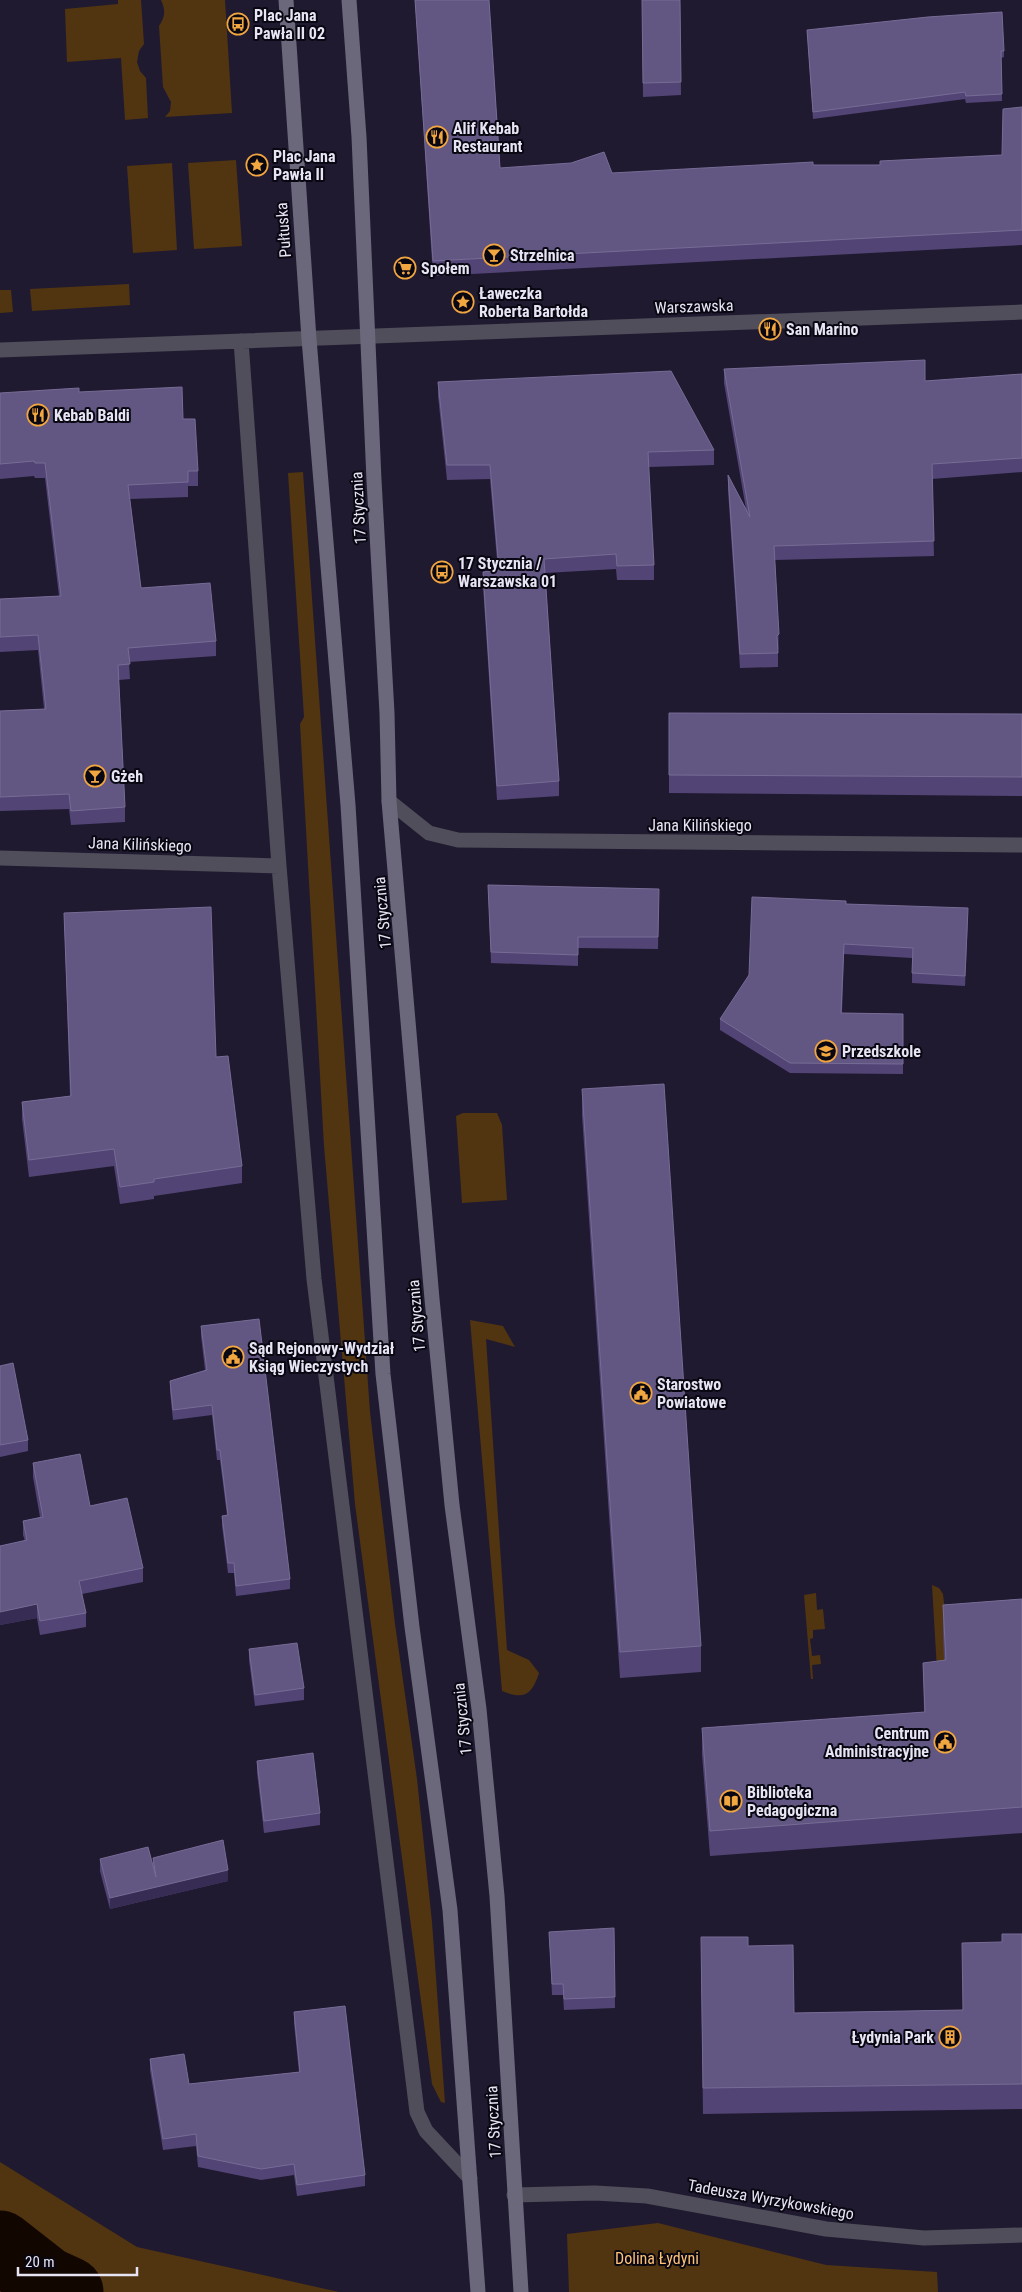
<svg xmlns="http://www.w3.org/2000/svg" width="1022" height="2292" font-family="'Roboto Condensed',sans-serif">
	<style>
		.green { fill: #513510 }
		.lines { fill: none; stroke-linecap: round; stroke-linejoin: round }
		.river { stroke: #120700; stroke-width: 71 }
		.street { stroke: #504e5a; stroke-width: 15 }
		.secondary { stroke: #6c687b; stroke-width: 15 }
		.wall { fill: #524576 }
		.shaded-wall { fill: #372d54 }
		.building { fill: #625683; stroke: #776c95 }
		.labels { text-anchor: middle; stroke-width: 4; stroke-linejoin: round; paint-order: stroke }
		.poi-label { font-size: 16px; font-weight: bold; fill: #e7e4f4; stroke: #090711; text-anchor: start }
		.street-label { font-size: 16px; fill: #e7e4f4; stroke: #090711 }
		.park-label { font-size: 16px; fill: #fec178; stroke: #090711 }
	</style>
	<rect width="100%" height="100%" fill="#201a31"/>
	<path class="green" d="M118,0H141L144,44L139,51L137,62L140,71L146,78L148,118L125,120L121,58L67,62L65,9L118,4Z
		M161,0H225L232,113L165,117L170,111L171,102L163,87L159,26C165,17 166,11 161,0Z
		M236,160L242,246L194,249L188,163Z
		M172,163L177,250L133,253L127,166Z
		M129,284L130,305L32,311L30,289Z
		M0,290H11L13,312L0,313Z
		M303,472L370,1412L395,1624L417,1779L432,1922L445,2103L441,2102L432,2084L355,1504L324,1146L300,724L304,717L288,473Z
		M463,1113H497L502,1125L507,1200L462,1203L456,1116Z
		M470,1320L503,1326L515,1347L486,1339L507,1650L529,1660L539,1673C532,1695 524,1700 502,1691Z
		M932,1585L939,1588L943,1594L947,1630L946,1686L938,1687Z
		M816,1593L817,1610L823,1609L825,1629L813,1630V1638L810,1639L812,1656L820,1655L821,1664L812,1665L813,1679H811L804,1595Z
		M0,2162L137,2247L339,2292H0Z
		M658,2223L826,2265L937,2272L938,2292H569L567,2234Z"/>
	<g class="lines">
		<path class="river" d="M0,2246L46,2282L68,2292"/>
		<path class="street" d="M241,341L279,866L314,1279L417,2112L426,2131L470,2178
			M0,350L1022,312
			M389,801L429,833L458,840L1022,845
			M0,858L279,866
			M514,2195L595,2193L647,2196L826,2229L924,2238L1022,2235"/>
		<path class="secondary" d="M286,0L309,339L348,805L383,1374L412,1627L450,1910L478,2292
			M349,0L359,137L374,480L387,713L389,801L432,1299L452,1505L479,1709L497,1896L521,2292"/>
	</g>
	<path class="wall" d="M415,0H489L500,168L612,173L813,165H880L1002,155L1022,107V245L433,276Z
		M642,0H680L681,95L643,97Z
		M807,30L1004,51V57L1001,58L1002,101L966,103L965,99L813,119Z
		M724,369L925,381L1022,374V472L932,479L934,556L775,560L779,648L778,650V667L740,668L728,490V475L746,509L724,383Z
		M438,382L714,450V465L648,467L654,565V580H617L616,569L545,573L559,781V796L497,800L483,586V572L498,571L490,479L447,480L438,396Z
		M79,392L183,419L198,471V486H188V497L130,499L141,588L216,641V656L129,662L130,679L119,680L125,807V822L71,825L69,809L0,811V711L44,709L38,650L0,652V599L59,596L45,478H35L34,476L0,479V393Z
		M669,713L1022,714V796L669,793Z
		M488,885L659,889L658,949L578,948V966L491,963Z
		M846,904L968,918L965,986L912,983V958L844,954L842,1013L903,1014V1074L790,1073L720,1030V1019Z
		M64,913L242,1166V1183L154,1196V1199L120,1204L114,1166L29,1177L22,1119V1102L70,1096Z
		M582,1089L701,1646V1672L620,1678L582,1115Z
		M201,1326L290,1579V1589L236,1596L234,1573H228L225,1549L222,1526V1516L227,1515L220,1460H217L212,1415L173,1420L170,1391V1381L205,1370L201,1336Z
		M0,1366L28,1440V1451L0,1457Z
		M33,1463L90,1506L143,1568V1582L82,1594L86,1613V1627L40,1635L37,1618L0,1625V1546L25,1541L23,1535V1521L40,1517L33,1477Z
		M1022,1599V1833L710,1856L702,1754V1728L924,1712L923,1663L944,1661L943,1631V1605Z
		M249,1649L304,1688V1700L255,1706L249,1660Z
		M257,1761L320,1813V1825L264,1833L257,1772Z
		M153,1858L228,1881L110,1909L100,1871V1859L153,1865Z
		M614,1928L615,2008L564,2010L563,1995H552L549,1932Z
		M1022,1934V2109L703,2114L701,1963L748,1946L794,2013L962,2010L1002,1942Z
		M294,2012L365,2175V2186L297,2196L294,2175L261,2180L198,2167L196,2146L163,2150L150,2070V2059L189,2084L299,2072L294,2023Z"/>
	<path class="shaded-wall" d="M779,634V648L777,651V636Z
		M968,908V918L965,986V976Z
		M37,1604V1618L0,1625V1612Z
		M228,1870V1881L110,1909V1898Z"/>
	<path class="building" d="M415,0H489L500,168L571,163L604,152L612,173L813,162V165H880V161L1002,155L1003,109L1022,107V230L433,261Z
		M642,0H680L681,82L643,83Z
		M1002,12L1004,51H1001L1002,94L966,96L965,92L813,112L807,30L928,17Z
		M925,360V381L1022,374V458L932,464L934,541L774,546L779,634L777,636L778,653L740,654L728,475L750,517L724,369Z
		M671,371L714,450L648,452L654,565L617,566L616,554L544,559L559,781L497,786L483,572L499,570L490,465H447L438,382Z
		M182,387L183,419H195L198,471H188V482L128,485L141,588L210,583L216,641L128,648L130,664L118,665L125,807L71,811L69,794L0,797V711L46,709L38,635L0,637V599L61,596L45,463H35L34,461L0,464V393L79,388V392Z
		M669,713L1022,714V777L669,775Z
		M488,885L659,889L658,937H578V955L491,952Z
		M752,897L846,901V904L968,908L965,976L912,973L913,948L844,944L841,1013L903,1014V1064L790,1063L720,1019L749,975Z
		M211,907L216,1057L228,1056L242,1166L154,1179V1182L120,1187L114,1149L29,1160L22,1102L71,1096L64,913Z
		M664,1084L701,1646L620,1652L582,1089Z
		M259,1319L290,1579L236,1586L234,1563H228L225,1539L222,1516L228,1515L220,1450H217L212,1405L173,1410L170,1381L207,1370L201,1326Z
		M13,1363L28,1440L0,1445V1366Z
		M80,1454L90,1506L127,1498L143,1568L79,1581L86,1613L40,1621L37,1604L0,1612V1546L27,1540L23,1521L43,1517L33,1463Z
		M1022,1599V1807L710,1831L702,1728L925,1712L923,1663L946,1660L943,1605Z
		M297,1643L304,1688L255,1695L249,1649Z
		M313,1753L320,1813L264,1821L257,1761Z
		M223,1840L228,1870L110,1898L100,1859L148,1847L156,1877L153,1858Z
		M614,1928L615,1997L564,1999L563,1984H552L549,1932Z
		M1002,1934H1022V2084L703,2088L701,1937H748V1946L793,1945L794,2013L963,2010L962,1943L1002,1942Z
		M345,2006L365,2175L297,2185L294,2164L261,2169L198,2156L196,2134L163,2139L150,2059L184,2054L189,2084L300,2072L294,2012Z"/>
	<defs>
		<g id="bus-ring" transform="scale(1.125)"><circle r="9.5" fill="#090711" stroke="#f1a640" stroke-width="1.5"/><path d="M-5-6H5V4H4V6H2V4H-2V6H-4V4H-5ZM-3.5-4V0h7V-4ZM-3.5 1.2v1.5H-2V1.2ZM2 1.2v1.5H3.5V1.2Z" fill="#f1a640"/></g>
		<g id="restaurant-ring" transform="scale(1.125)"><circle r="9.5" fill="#090711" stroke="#f1a640" stroke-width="1.5"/><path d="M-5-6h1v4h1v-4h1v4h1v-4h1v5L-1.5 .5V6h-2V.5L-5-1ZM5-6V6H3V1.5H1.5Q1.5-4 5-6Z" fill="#f1a640"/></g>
		<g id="sight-ring" transform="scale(1.125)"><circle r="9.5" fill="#090711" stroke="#f1a640" stroke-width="1.5"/><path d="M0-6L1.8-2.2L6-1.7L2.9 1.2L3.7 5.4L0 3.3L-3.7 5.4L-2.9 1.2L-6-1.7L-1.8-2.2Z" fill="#f1a640"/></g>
		<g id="bar-ring" transform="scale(1.125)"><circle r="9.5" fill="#090711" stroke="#f1a640" stroke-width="1.5"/><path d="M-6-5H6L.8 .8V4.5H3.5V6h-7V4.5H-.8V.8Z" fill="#f1a640"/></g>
		<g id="supermarket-ring" transform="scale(1.125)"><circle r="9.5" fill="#090711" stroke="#f1a640" stroke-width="1.5"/><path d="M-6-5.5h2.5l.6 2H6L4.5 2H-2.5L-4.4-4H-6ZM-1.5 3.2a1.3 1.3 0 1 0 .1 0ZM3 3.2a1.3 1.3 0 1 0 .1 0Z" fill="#f1a640"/></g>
		<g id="school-ring" transform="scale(1.125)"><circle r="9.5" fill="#090711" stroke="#f1a640" stroke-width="1.5"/><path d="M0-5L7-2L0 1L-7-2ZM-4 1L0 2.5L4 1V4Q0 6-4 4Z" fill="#f1a640"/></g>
		<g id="civic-ring" transform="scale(1.125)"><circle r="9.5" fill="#090711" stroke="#f1a640" stroke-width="1.5"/><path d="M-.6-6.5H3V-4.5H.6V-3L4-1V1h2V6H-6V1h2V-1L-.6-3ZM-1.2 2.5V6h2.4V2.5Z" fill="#f1a640"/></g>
		<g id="library-ring" transform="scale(1.125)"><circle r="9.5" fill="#090711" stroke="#f1a640" stroke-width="1.5"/><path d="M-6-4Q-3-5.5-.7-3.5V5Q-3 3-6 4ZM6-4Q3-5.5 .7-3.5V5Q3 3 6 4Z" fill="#f1a640"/></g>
		<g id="building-ring" transform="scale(1.125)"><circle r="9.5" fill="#090711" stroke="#f1a640" stroke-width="1.5"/><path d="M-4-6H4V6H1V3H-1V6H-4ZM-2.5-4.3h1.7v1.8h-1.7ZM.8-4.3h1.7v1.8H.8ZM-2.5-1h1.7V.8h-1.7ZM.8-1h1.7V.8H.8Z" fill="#f1a640"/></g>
	</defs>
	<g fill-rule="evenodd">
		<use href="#bus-ring" x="238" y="24"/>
		<use href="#restaurant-ring" x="437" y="137"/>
		<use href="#sight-ring" x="257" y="165"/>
		<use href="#bar-ring" x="494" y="255"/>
		<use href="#supermarket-ring" x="405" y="268"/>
		<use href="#sight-ring" x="463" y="302"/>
		<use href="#restaurant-ring" x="770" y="329"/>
		<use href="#restaurant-ring" x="38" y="415"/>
		<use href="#bus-ring" x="442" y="572"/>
		<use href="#bar-ring" x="95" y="776"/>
		<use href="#school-ring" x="826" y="1051"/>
		<use href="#civic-ring" x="233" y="1357"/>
		<use href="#civic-ring" x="641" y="1393"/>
		<use href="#civic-ring" x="945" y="1742"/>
		<use href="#library-ring" x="731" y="1801"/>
		<use href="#building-ring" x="950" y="2037"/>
	</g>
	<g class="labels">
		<g class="poi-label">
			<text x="254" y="21">Plac Jana<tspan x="254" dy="18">Pawła II 02</tspan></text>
			<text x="453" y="134">Alif Kebab<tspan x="453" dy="18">Restaurant</tspan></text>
			<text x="273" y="162">Plac Jana<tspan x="273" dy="18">Pawła II</tspan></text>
			<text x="510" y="261">Strzelnica</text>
			<text x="421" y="274">Społem</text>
			<text x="479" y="299">Ławeczka<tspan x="479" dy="18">Roberta Bartołda</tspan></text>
			<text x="786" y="335">San Marino</text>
			<text x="54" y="421">Kebab Baldi</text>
			<text x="458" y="569">17 Stycznia /<tspan x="458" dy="18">Warszawska 01</tspan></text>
			<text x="111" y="782">Gżeh</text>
			<text x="842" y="1057">Przedszkole</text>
			<text x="249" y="1354">Sąd Rejonowy-Wydział<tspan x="249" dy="18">Ksiąg Wieczystych</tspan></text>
			<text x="657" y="1390">Starostwo<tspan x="657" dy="18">Powiatowe</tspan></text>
			<text x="929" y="1739" text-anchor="end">Centrum<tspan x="929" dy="18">Administracyjne</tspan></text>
			<text x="747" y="1798">Biblioteka<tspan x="747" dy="18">Pedagogiczna</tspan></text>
			<text x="934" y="2043" text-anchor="end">Łydynia Park</text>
		</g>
		<g class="street-label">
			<text transform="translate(283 230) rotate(-94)" y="6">Pułtuska</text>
			<text transform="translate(694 306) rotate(-2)" y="6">Warszawska</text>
			<text transform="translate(358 508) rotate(-93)" y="6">17 Stycznia</text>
			<text x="700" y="831">Jana Kilińskiego</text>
			<text transform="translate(140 844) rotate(2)" y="6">Jana Kilińskiego</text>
			<text transform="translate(382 913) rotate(-95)" y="6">17 Stycznia</text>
			<text transform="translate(416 1316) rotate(-95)" y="6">17 Stycznia</text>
			<text transform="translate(462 1719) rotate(-96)" y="6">17 Stycznia</text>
			<text transform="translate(493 2122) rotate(-93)" y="6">17 Stycznia</text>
			<text transform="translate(771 2199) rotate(10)" y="6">Tadeusza Wyrzykowskiego</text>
		</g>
		<g class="park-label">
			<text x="657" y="2264">Dolina Łydyni</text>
		</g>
	</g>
	<path d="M18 2267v8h119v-8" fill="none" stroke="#e7e4f4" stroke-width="2.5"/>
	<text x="25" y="2267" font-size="15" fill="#e7e4f4" stroke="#090711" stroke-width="4" paint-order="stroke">20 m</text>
</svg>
